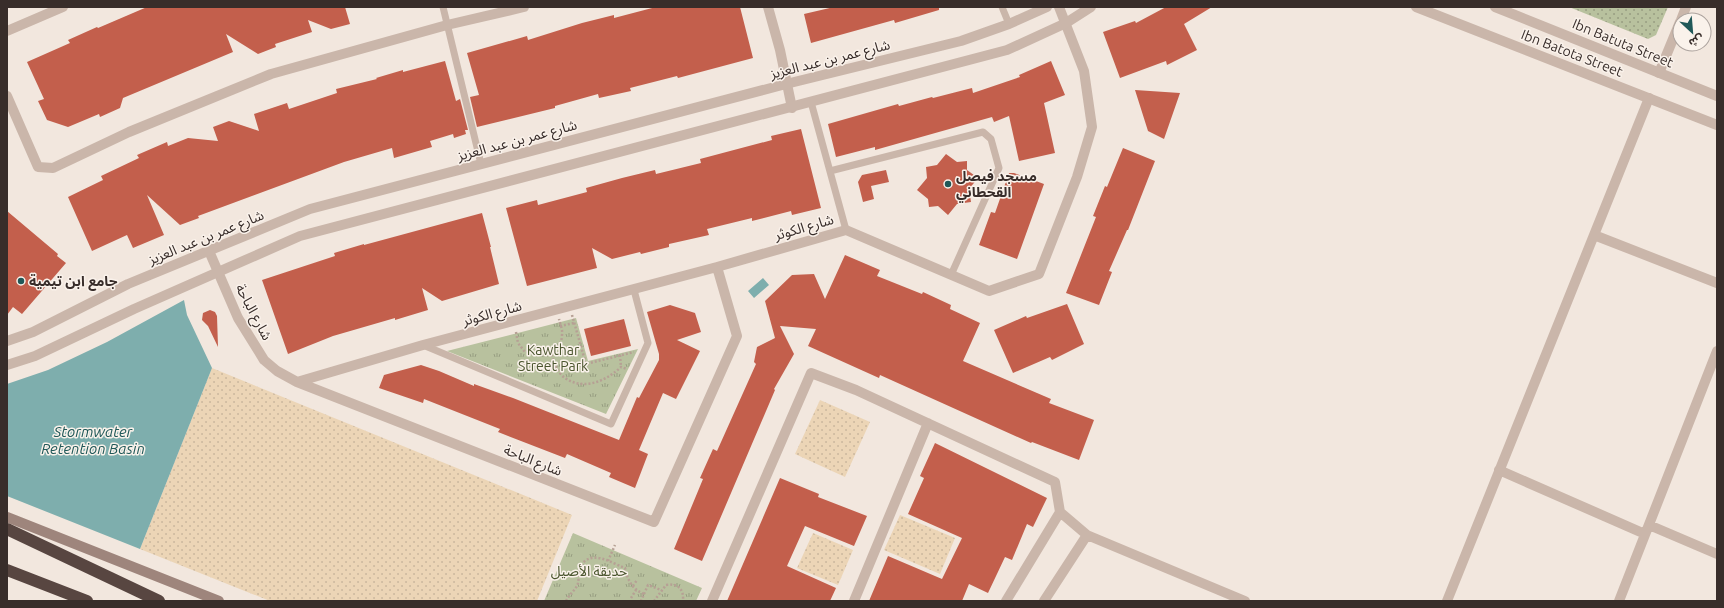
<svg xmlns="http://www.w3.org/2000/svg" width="1724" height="608" font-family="Ubuntu,'Noto Sans Arabic',sans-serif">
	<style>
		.grass { fill: url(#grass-dots) }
		.sand { fill: url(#sand-dots) }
		.park { fill: url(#park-tufts) }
		.water { fill: #7eaead }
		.building { fill: #c35f4c }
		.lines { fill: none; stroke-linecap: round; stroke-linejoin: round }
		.path { stroke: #b6a094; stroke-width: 2.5; stroke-dasharray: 2 2; stroke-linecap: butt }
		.service { stroke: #cab6aa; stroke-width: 7 }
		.minor { stroke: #cab6aa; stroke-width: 10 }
		.tertiary { stroke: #cab6aa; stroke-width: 10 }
		.secondary { stroke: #9e857c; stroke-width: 10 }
		.motorway { stroke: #584641; stroke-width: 12 }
		.poi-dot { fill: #205858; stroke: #faf2eb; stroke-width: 1.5 }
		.labels { text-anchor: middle; stroke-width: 3; stroke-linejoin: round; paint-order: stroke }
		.street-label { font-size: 14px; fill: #382d2a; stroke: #faf2eb }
		.poi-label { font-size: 14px; font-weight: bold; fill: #382d2a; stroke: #faf2eb; text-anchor: start }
		.park-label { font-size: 14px; fill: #4a552e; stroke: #faf2eb }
		.water-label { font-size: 15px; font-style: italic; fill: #205858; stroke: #faf2eb }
	</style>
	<defs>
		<pattern id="grass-dots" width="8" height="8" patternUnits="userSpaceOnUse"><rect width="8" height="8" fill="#b8c19e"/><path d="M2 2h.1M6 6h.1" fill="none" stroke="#979d81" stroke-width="1.8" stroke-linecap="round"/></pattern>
		<pattern id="sand-dots" width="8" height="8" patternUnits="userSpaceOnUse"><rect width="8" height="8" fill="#ecd5b6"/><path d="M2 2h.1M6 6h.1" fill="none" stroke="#cbb79d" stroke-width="1.8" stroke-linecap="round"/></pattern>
		<pattern id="park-tufts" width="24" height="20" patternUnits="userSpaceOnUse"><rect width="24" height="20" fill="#b8c19e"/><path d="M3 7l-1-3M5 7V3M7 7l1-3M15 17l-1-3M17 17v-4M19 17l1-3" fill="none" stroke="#979d81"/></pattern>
	</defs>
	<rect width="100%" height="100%" fill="#f2e7de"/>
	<path class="grass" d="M1569,7H1668L1656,35L1648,39Z"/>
	<path class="sand" d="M212,368L572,515L537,601H270L140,549Z
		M820,400L870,422L845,477L795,454Z
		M900,515L955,538L940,574L884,550Z
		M813,533L853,550L838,585L797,568Z"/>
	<path class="park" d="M576,318L588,361L638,349L606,414L447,351Z
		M573,533L702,588L696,601H544Z"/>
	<path class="water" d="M763,278L769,285L754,298L748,291Z
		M184,300L187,315L212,368L140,549L7,496V384L48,370L107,342Z"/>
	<path class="building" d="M147,7H345L350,24L331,29L308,20L312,32L275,44L276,47L258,54L226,34L233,52L123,98L120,108L100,117L99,114L68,127L47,120L38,101L44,99L27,62L70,43L68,40L97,27L98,28Z
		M656,7H740L753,58L678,78L677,76L630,88L631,91L599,98L598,94L555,106V108L477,127L470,97L479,95L467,53L527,36L528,40L582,23L614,15V18Z
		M834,7H939V10L895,23L894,20L811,43L804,14Z
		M1166,7H1212L1184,24L1197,50L1167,65L1166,61L1120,78L1103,32L1135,21L1136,23Z
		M445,61L456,101L460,99L468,130H465L466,134L454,138L453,134L430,141L432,147L394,158L392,148L344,162L198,216L199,218L180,225L147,195L164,235L133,248L127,235L92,251L68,197L103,180L101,176L139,158L137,155L167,142L168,146L188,138L218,141L213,127L229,121L259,131L254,114L287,103L289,109L337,93L336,89L377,79L376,78L403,70V72Z
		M1051,61L1065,95L1044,103L1055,153L1019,161L1009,116L994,122L992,117L875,150V147L836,157L828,124L898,104L899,106L932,97L933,98L972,88L973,93L1020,77L1019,75Z
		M1135,90L1180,93L1164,139L1148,131Z
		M801,129L821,208L792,215L791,211L752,221V218L707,229L709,235L669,244V247L641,254L640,252L612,259L592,248L597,268L527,286L506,208L537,200L538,205L587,192L586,188L622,178L655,170L656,174L701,163L700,159L772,140L771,136Z
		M1123,148L1155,161L1128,230H1127L1109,271L1112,272L1099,305L1066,293L1096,217L1093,216L1105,186L1107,187Z
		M946,154L957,162L967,161V170L978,178L969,189L971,202L957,204L948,215L938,206L929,207L928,199L917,190L927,178L926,167L937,165Z
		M886,170L889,182L871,186L874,199L863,202L858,182L862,175Z
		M1009,173H1014L1044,184L1017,259L979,245L991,212L995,213Z
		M7,211L58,254L57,256L66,263L22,314L13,307L7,315Z
		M482,213L491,247H490L499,284L442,301L422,288L428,310L395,320V318L333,336L288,354L262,280L335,256L334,253L364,244V245Z
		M845,255L880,270L877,276L922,294L923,292L951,305L950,309L980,323L963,361L1051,399L1049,403L1094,420L1079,460L1032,442L1031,443L880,375L879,378L808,346L816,329L780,326L794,354L774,389L775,390L702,561L674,549L703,479L700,478L713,449L717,451L756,364L754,362L757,347L775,338L765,301L792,275L814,274L825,299Z
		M1067,304L1084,344L1052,360L1050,357L1013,373L994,330L1026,316L1027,318Z
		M670,305L695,313L701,332L677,340L700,351L676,399L663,393L639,450L648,454L635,488L609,477L611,473L567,454L565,458L498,432L500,429L424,399L423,403L379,388L384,375L421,365L439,371L474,386V384L513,398L619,440L637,397L639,398L659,360V354L647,312Z
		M210,310L215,312L217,316L218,347L208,326L202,320L203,313Z
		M624,319L631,346L591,356L584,329Z
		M935,443L1047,498L1033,527L1027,524L1012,560L1005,557L988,593L969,584L962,601H869L888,556L942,579L962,538L908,514L924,478L920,476Z
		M780,478L819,494L818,497L867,516L854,546L805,526L787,566L836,588L830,601H727Z"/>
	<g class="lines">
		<path class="path" d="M572,315L586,364L634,352
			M560,326L574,323
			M516,332L518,343L525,352C538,353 562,354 562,335C563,330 560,324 559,319
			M550,351C553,359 557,373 565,378C584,391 606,381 621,367L627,369
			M620,355L621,367
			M608,561L615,545
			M633,586L637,580
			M644,594L648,585L661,590
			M631,598L636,590
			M566,601C569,595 574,591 577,586C580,580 577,573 580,567C591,548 611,563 625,568C628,581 632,589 644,594L641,601
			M654,601L666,585C678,583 684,589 683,601"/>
		<path class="service" d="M443,7L481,164
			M1002,7L1009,24
			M811,102L846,230
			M830,171L983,132L991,139L999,168L951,275
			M423,345L611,424L648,343L634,290"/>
		<path class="minor" d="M768,7L780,50L792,108
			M1681,20L1686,7
			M7,31L63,7
			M1659,73L1680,22
			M7,96L38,167L53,168L129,132L271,74L447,25L524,7
			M1594,235L1717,283
			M209,251L238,318L264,360L277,371L297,382L654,522L737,336L717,267
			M297,382L423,345L717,267L846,230L989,291L1039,274L1077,177L1092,127L1084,71L1059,7
			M1499,470L1645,534
			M1649,525L1717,554
			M712,601L811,373L856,390L1055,482L1060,512L1087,535L1245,601
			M854,601L928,423
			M1006,601L1060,512
			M1044,601L1087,535
			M1447,601L1649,98
			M1619,601L1717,351"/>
		<path class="tertiary" d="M1416,7L1717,125
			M1495,7L1717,96
			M7,341L33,332L128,284L310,209L786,84L961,41L1009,24L1047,7
			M7,365L35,356L134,309L300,236L1007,50L1066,23L1091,7"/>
		<path class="secondary" d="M7,517L219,601"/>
		<path class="motorway" d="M7,529L159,601
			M7,570L87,601"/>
	</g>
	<g class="poi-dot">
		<circle cx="948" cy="184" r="4"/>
		<circle cx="21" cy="281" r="4"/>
	</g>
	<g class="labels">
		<g class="street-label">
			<text transform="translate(1623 43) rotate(22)" y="5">Ibn Batuta Street</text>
			<text transform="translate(1572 53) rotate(21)" y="5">Ibn Batota Street</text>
			<text transform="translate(830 59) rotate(-14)" y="5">شارع عمر بن عبد العزيز</text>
			<text transform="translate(517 140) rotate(-15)" y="5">شارع عمر بن عبد العزيز</text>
			<text transform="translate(804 227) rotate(-16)" y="5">شارع الكوثر</text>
			<text transform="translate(206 237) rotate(-22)" y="5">شارع عمر بن عبد العزيز</text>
			<text transform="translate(254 312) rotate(62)" y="5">شارع الباحة</text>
			<text transform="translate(492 313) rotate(-15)" y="5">شارع الكوثر</text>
			<text transform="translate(533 460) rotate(22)" y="5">شارع الباحة</text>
		</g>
		<g class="poi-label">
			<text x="956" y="181">مسجد فيصل<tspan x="956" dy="16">القحطاني</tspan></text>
			<text x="29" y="286">جامع ابن تيمية</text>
		</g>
		<g class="park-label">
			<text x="553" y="355">Kawthar<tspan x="553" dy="16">Street Park</tspan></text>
			<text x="589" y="576">حديقة الأصيل</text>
		</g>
		<g class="water-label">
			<text x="93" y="437">Stormwater<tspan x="93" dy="17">Retention Basin</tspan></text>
		</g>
	</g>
	<rect width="1724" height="608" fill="none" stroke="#382d2a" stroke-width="16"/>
	<g transform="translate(1692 32) rotate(154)"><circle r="19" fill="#faf2eb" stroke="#aca39e"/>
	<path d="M0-3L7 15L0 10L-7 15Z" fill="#205858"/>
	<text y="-6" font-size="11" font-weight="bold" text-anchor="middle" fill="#382d2a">ش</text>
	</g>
</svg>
